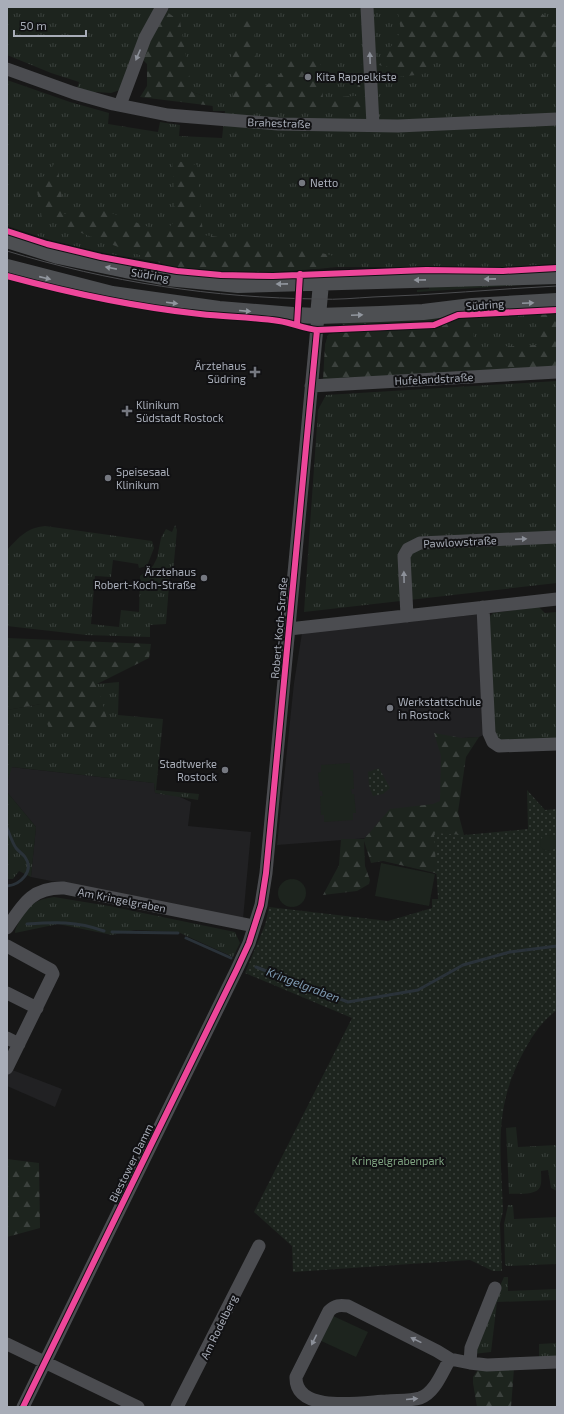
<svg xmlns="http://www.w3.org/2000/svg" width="564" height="1414" font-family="'Exo 2',sans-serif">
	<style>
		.built { fill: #212123 }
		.grass { fill: url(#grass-tufts) }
		.forest { fill: url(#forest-firs) }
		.park { fill: url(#park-dots) }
		.pitch { fill: #1d241e }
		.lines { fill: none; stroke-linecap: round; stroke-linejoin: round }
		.stream { stroke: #2a3239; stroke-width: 3 }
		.minor { stroke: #4b4c50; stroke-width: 13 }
		.major { stroke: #4d4f52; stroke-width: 16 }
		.tram { stroke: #4b4c4f; stroke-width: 1 }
		.cycleway-casing { stroke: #111113; stroke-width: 8 }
		.cycleway { stroke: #ed469a; stroke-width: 6 }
		.oneway { fill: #8c9099 }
		.oneway2 { fill: #91969e }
		.poi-dot { fill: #757880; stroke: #111113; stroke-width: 1.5 }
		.labels { text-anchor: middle; stroke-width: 4; stroke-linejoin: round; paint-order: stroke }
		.poi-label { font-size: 11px; fill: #a8adb8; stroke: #111113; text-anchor: start }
		.street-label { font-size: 11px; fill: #a8adb8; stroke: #111113 }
		.park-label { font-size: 11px; fill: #7fa381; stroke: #111113 }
		.water-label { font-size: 12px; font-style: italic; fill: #7f9bb3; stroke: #111113 }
	</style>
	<defs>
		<pattern id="grass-tufts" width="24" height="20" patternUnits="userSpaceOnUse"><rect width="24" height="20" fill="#1d241e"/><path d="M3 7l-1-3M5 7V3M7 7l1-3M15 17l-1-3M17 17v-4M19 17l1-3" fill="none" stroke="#3b413d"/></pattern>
		<pattern id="forest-firs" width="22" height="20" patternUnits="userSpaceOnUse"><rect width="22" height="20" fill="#1d241e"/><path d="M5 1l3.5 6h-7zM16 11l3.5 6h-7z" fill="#3b413d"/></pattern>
		<pattern id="park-dots" width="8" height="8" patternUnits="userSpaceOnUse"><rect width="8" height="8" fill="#1d241e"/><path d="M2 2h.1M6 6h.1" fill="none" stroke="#3b413d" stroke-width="1.8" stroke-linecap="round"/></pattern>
	</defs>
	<rect width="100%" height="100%" fill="#171717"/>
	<path class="built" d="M483,614L489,733L479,737L462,738L434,833L277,845L294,683L302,633Z
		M11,767L154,783L155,793L178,796L191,802L188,826L251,832L243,919L31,877L36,827L7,792V783Z
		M7,1068L62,1089L55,1107L7,1086Z"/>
	<path class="grass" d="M7,7H159L120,90L111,93L96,92L95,94L77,89L79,82L51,73L7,55Z
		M165,7H557V264L503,267H338L273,272L181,266L104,253L50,240L7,226V80L70,102L109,113L108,124L158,132L160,122L180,125L179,136L222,138L225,111H213L212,99L192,92L164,10Z
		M536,284L417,292V290L429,289V286Z
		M453,313L428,324L343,328L342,322Z
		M536,313H557V368L325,345L328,335L340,331L430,328L439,326L458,317Z
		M557,381V583L304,612L318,410L326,395Z
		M175,525L177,530L173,572H170L166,624L150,625V637L86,635L7,626L8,549C20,536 27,528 45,526L152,541L154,548L147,566L139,568L138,564L113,560L111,577L95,576L91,624L119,627L121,610L139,612L140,576L153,566L157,558L161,538L166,529L172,532Z
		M539,607L545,613L557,612V739L503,742L493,736L488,618L493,613Z
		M119,682L118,715L163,719L156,790L199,794L198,800L155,793L154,783L12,767L7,783V710L41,704L97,684Z
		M7,792L36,827L31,877L19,871L13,879H7Z
		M54,897L109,906L235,932L240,943L233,957L178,932L135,930L112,935L58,924L15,933C15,928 18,925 19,921C26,905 38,899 54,897Z
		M516,1127L518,1147L557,1145V1191L551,1188L548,1170L541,1171C541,1175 542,1183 540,1187C536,1196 517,1193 509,1194L506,1128Z
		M508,1205H513L514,1219L557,1217V1264L507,1266L505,1265L504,1224Z
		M504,1277H508V1291L557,1289V1300L497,1302L491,1352L473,1354V1347Z
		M557,1343V1358H539V1344Z"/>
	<path class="forest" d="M241,7H253L257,87L273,83L293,57L320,61L323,98L356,96L364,49L369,107L247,111L233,101L231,53L240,46Z
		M397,7H535L557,27V59L434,61L424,74L398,77C395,67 388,67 379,65L401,31Z
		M164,10L180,21L192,92L213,99V106L140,97L147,86V64L142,59Z
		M172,160L197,165L203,235L249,241L257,251L309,250L338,257L328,268L238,274L171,267L42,218L36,185L57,161L64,214L101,209L151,228H168L176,220Z
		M536,313H557V368L323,380L325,345L328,335L340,331L430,328L439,326L458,317L473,316L474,348L537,345Z
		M7,638L151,644L149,658L97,684L110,729H49L41,704L7,710Z
		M434,733L462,738L479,737L466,757L458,812L464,835L456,887L435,873L383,861L371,863L364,841L365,866L370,880L369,884L357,891L323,895L339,865L341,839H364L390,809L433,804L440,801L441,756Z
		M7,1159L39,1163L40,1228L7,1237Z
		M486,1368L514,1369L511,1407H477L473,1383V1377L477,1371Z"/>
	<path class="park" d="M379,768L390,788L383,794L373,796L369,786L368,772Z
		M527,790L545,810L557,809V1010C541,1022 532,1036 523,1053C493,1109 501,1150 503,1211L500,1224L502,1271H493L470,1260L293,1272L292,1246L254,1212L352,1018L245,973L265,925L269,907L388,921L432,908V899H438L434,833L464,835L528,829Z"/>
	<path class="pitch" d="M350,763V770H353L354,789H351L352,794H354L356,813H353V820L324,822V815H321L320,796H323L322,791H320L318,773L321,772V765Z
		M540 843a8 8 0 1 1 16 0a8 8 0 1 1-16 0Z
		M381,863L435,874L429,906L375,896Z
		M278 893a14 14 0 1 1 28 0a14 14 0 1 1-28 0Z
		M331,1315L368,1332L356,1357L319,1340Z"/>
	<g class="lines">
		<path class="stream" d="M7,828C10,835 12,842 16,848C19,852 23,854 25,857C35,871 20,885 7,886
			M27,924C55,922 76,921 104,931
			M112,932L178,933
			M186,938L231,958
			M256,967L348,1002L418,990L463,965L510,952L557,946"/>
		<path class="minor" d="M367,7L373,125
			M7,69L74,93L113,104L168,115L278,124L398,126L557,119
			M120,105L145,38L162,7
			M311,386L557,372
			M483,607L489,733L493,742L499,746L557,744
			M407,616L404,556L408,549L420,543L557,537
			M289,629L557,599
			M7,928C23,904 32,887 64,888L254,926
			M7,946L51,970L53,974L7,1068
			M7,993L37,1008
			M7,1038L19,1044
			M7,1344L138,1407
			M450,1359C442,1372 435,1393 420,1398C410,1401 397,1400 386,1401C363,1402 295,1414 296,1377L329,1311C335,1305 340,1305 348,1306L437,1351L450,1359L470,1363L487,1365L557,1362
			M470,1363L471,1348L495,1288
			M23,1407L237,969L249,943L261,905L266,873L318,316
			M177,1407L259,1246"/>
		<path class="major" d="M7,240L58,256L130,271L167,278L238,285L557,276
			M7,267L112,294L219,309L293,315L318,316L380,314L423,312L472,306L557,301
			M318,316L321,283"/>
		<path class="tram" d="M7,251C108,282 214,298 319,299C337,300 355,298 373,297C435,295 496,289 557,286"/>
		<g class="cycleway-casing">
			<path id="cycleway" d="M7,231L47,244L101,257L177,271L221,275L273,276L426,270L503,271L557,268
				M7,276C70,293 135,307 200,314C226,317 253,317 279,321C292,323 303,328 317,330L434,325L458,315L557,310
				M297,324L300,274
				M23,1407L237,969L249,943L261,905L266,873L317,330"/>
		</g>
		<use href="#cycleway" class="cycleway"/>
	</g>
	<defs><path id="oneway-solid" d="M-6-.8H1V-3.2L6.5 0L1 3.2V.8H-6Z"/></defs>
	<g class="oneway">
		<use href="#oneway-solid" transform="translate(138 55) rotate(113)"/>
		<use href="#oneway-solid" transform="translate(370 58) rotate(-92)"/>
		<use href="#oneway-solid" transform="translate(521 539) rotate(-3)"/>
		<use href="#oneway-solid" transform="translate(404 577) rotate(-91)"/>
		<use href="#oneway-solid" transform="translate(314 1340) rotate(116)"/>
		<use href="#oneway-solid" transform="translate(416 1340) rotate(-154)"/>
		<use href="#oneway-solid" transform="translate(412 1399) rotate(-5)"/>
	</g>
	<g class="oneway2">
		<use href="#oneway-solid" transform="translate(111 268) rotate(-169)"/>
		<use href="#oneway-solid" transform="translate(45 278) rotate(13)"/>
		<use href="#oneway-solid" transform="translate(490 279) rotate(179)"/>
		<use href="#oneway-solid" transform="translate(420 280) rotate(179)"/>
		<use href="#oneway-solid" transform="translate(282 284) rotate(179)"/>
		<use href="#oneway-solid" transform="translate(172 303) rotate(7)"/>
		<use href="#oneway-solid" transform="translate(528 303) rotate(-3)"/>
		<use href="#oneway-solid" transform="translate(245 311) rotate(5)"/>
		<use href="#oneway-solid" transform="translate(357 315) rotate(-2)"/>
	</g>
	<g class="poi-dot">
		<circle cx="308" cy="77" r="4"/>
		<circle cx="302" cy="183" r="4"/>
		<path d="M253 366h4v4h4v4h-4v4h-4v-4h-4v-4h4z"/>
		<path d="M125 405h4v4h4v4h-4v4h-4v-4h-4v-4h4z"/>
		<circle cx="108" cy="478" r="4"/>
		<circle cx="204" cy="578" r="4"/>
		<circle cx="390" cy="708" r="4"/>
		<circle cx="225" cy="770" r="4"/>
	</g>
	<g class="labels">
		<g class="poi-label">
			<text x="316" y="81">Kita Rappelkiste</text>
			<text x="310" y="187">Netto</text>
			<text x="246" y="370" text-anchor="end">Ärztehaus<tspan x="246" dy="13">Südring</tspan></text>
			<text x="136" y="409">Klinikum<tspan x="136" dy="13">Südstadt Rostock</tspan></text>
			<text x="116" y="476">Speisesaal<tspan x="116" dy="13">Klinikum</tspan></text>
			<text x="196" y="576" text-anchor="end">Ärztehaus<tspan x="196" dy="13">Robert-Koch-Straße</tspan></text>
			<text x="398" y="706">Werkstattschule<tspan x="398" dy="13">in Rostock</tspan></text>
			<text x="217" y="768" text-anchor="end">Stadtwerke<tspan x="217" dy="13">Rostock</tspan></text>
		</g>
		<g class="street-label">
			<text transform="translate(279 123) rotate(2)" y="4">Brahestraße</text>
			<text transform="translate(150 275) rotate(9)" y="4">Südring</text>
			<text transform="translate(485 305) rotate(-4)" y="4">Südring</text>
			<text transform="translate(434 379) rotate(-3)" y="4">Hufelandstraße</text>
			<text transform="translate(460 542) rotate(-3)" y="4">Pawlowstraße</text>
			<text transform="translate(279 628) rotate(-85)" y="4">Robert-Koch-Straße</text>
			<text transform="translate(122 900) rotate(11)" y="4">Am Kringelgraben</text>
			<text transform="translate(131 1163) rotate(-64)" y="4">Biestower Damm</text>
			<text transform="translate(219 1327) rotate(-64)" y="4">Am Rodelberg</text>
		</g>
		<g class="park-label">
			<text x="398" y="1165">Kringelgrabenpark</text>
		</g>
		<g class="water-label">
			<text transform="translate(303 985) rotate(21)" y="4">Kringelgraben</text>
		</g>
	</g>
	<rect width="564" height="1414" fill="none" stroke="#a8adb8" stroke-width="16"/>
	<path d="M14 30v6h72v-6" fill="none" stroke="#a8adb8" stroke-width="2"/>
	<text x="20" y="30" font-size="12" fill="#a8adb8" stroke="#111113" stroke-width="3" paint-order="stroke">50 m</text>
</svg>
